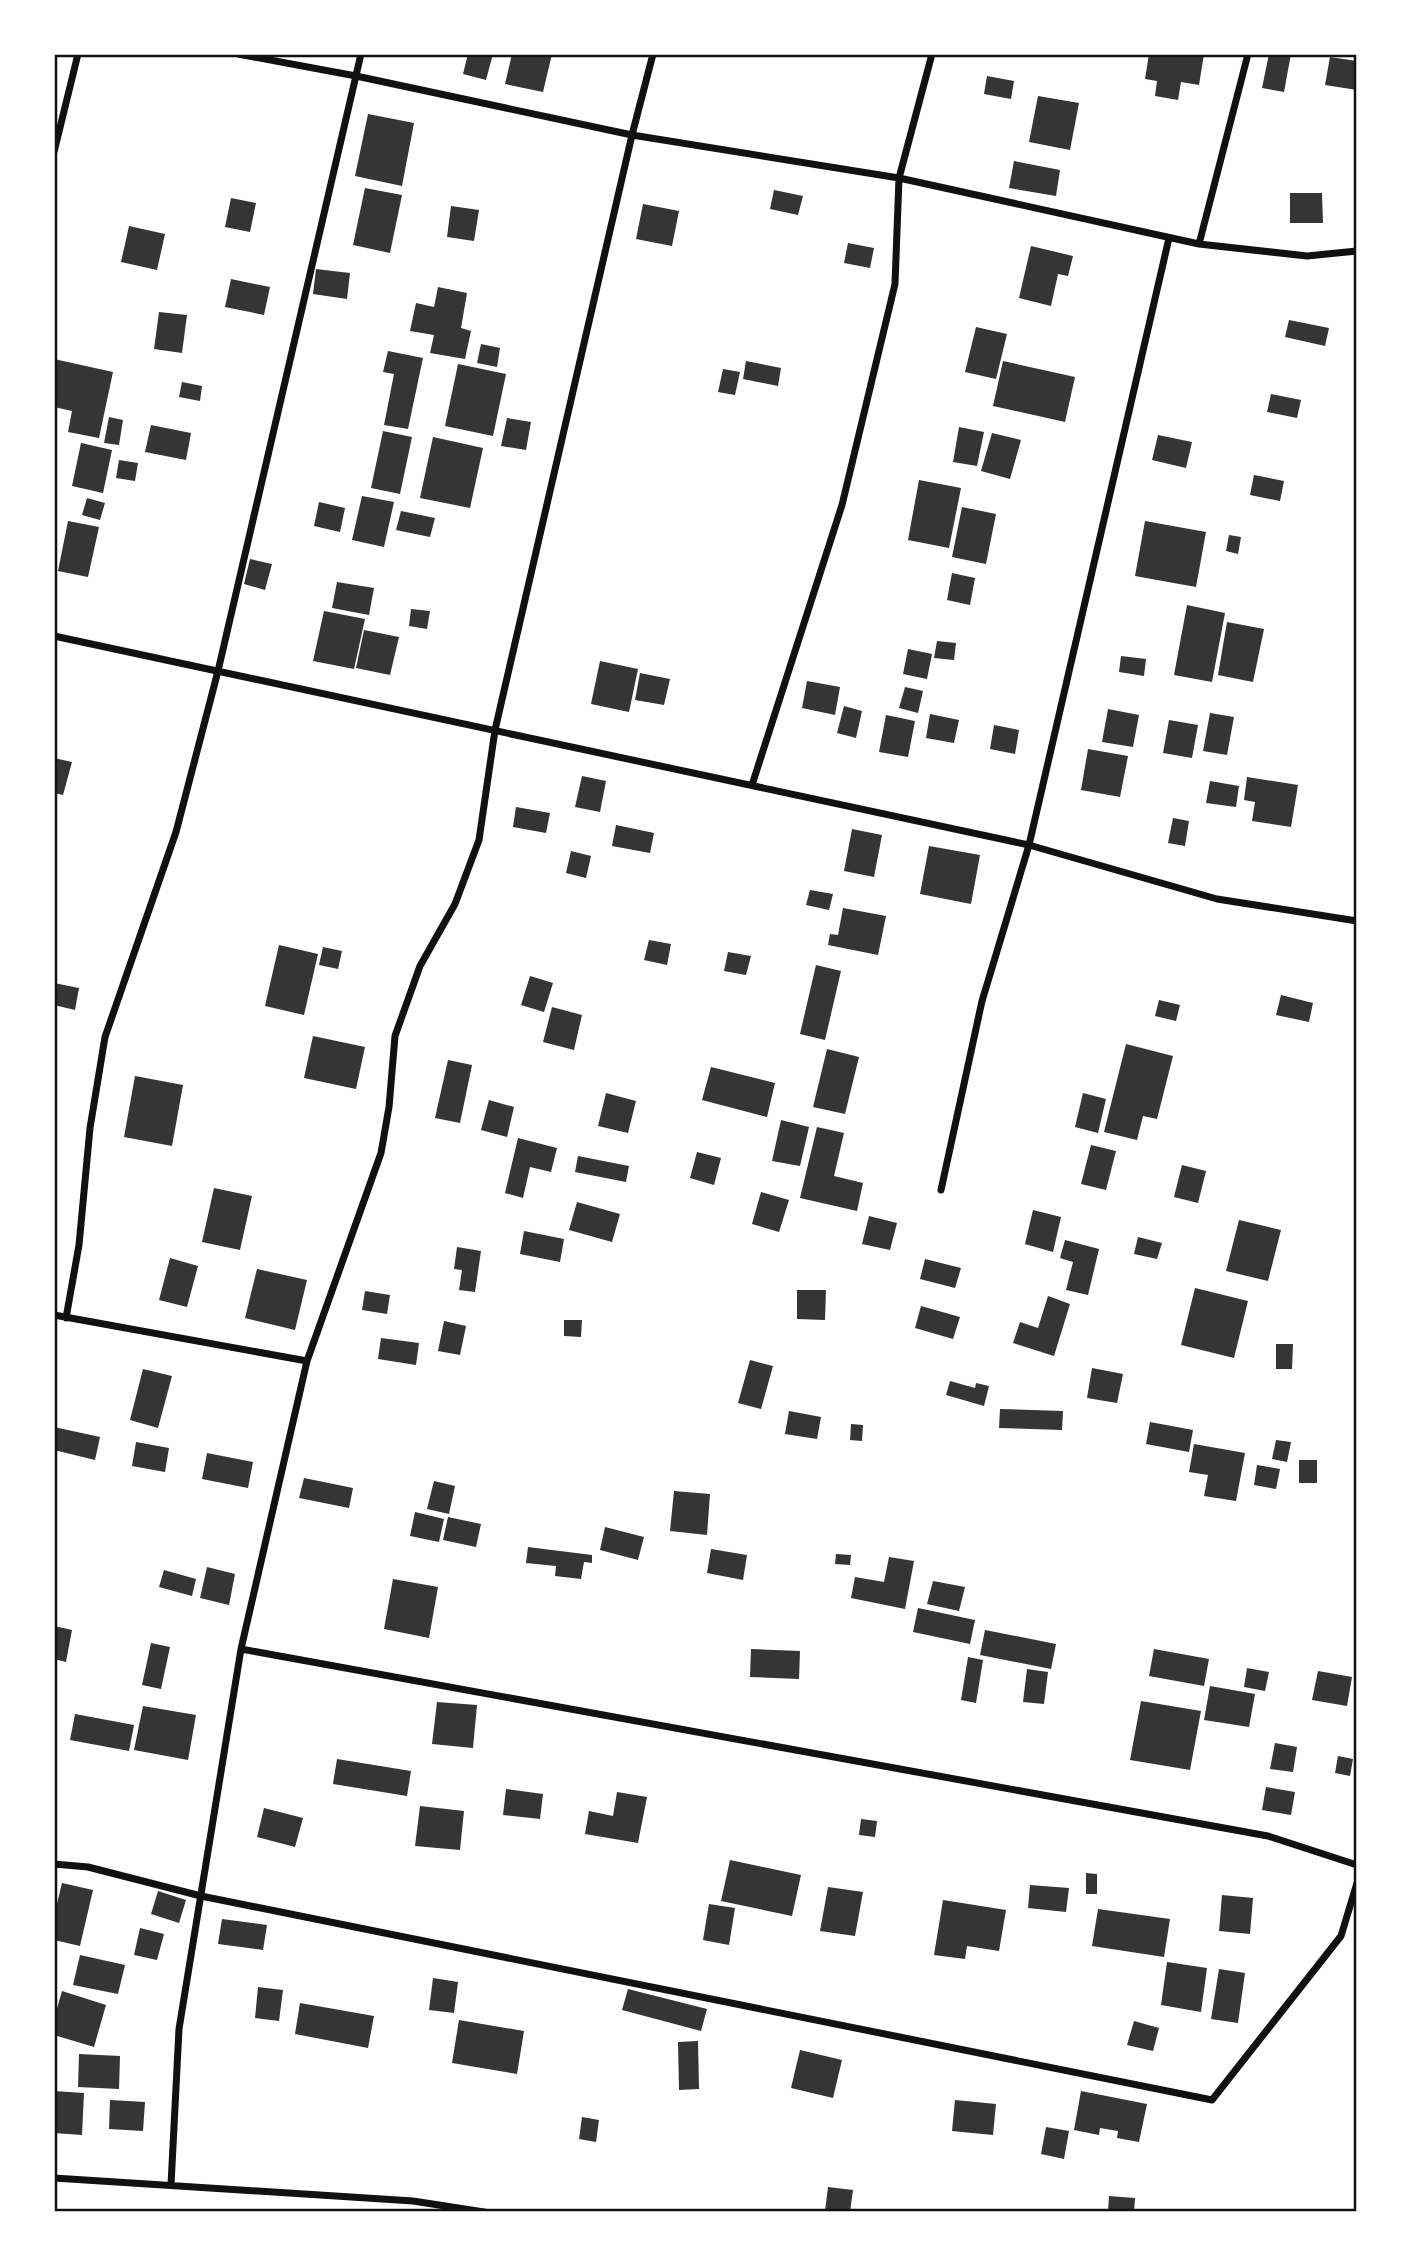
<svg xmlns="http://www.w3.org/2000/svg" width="1411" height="2266" font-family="'Titillium Web',sans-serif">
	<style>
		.building { fill: #353535 }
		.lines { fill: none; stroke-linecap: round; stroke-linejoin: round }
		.minor { stroke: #111; stroke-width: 7 }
		.neatline { fill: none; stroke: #111; stroke-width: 2.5 }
	</style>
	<rect width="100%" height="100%" fill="#fff"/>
	<path class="building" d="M468,54H493L486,80L463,74Z
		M512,54H552L543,92L505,84Z
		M1149,54L1161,56V54H1204L1199,85L1181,82L1178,100L1155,96L1157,81L1145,79Z
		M1269,54H1291L1284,92L1262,88Z
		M1330,57L1357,61V90L1325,85Z
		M987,76L1014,81L1011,99L984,94Z
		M1038,96L1079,103L1070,150L1029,142Z
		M368,114L414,123L402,186L355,176Z
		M1014,161L1060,170L1056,196L1009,188Z
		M365,188L402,195L390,253L353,245Z
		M774,190L803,196L798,215L770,209Z
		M1290,193H1322L1323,223H1290Z
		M231,198L256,203L250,232L225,227Z
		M643,204L679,211L672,246L636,239Z
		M451,206L479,210L474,241L447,237Z
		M129,226L165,234L157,270L121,262Z
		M848,243L874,248L870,268L844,263Z
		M1031,246L1073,256L1068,276L1058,274L1051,306L1019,298Z
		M316,269L350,273L347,299L313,294Z
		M231,279L270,287L264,315L225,307Z
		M438,287L467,293L461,328L471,331L465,359L430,353L434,335L410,331L416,303L434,307Z
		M159,312L187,315L182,353L154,349Z
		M1289,320L1329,328L1325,346L1285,337Z
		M976,327L1007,334L996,379L965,372Z
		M481,344L500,348L497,367L477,363Z
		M388,351L423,358L408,429L384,425L394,374L383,372Z
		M54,359L113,372L99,438L68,432L72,411L54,407Z
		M746,361L781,368L778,386L743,379Z
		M1003,361L1075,377L1065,422L993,406Z
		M458,364L506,374L493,436L445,426Z
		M723,369L740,372L735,395L718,392Z
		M182,382L202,386L200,401L179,397Z
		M1271,394L1301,400L1297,418L1267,412Z
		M109,417L123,420L119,445L104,443Z
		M507,418L531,422L526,450L501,446Z
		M151,425L191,433L186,460L145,452Z
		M959,427L984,432L977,466L953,462Z
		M383,431L412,437L400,494L371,488Z
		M992,433L1021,440L1010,479L981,471Z
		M1158,435L1192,442L1186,468L1152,460Z
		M433,437L483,448L470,508L420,498Z
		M81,443L112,450L103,493L72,486Z
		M119,460L138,463L135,481L116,478Z
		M1254,475L1284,481L1280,501L1250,495Z
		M919,480L961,488L949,548L908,540Z
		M362,496L394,502L384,547L352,540Z
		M87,498L105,503L100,520L82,515Z
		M319,502L345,508L340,532L314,526Z
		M962,507L996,514L986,564L952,557Z
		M401,511L435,518L430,537L396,530Z
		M68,521L99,527L88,577L58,571Z
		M1145,521L1206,532L1196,587L1135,576Z
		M1229,535L1241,537L1238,554L1226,551Z
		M250,559L272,564L265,590L244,584Z
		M952,573L975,578L970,605L947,600Z
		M337,582L374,588L369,615L332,608Z
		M1187,605L1225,613L1212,682L1174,675Z
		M411,609L430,611L427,629L409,626Z
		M324,611L365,619L354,669L313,661Z
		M1227,622L1264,629L1253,682L1218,675Z
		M364,630L399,637L390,675L356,668Z
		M937,641L956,643L954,660L934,658Z
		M908,649L932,654L927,679L903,674Z
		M1121,656L1146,659L1144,676L1119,672Z
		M600,661L638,669L629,712L591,704Z
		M640,673L670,679L664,705L635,700Z
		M807,681L840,687L835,715L802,708Z
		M905,687L923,691L918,713L899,708Z
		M844,706L862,711L856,738L837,733Z
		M1108,709L1139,715L1133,747L1102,742Z
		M1210,713L1234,717L1227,755L1203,751Z
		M930,714L959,720L954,743L926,738Z
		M886,715L915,721L908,757L879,752Z
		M1169,720L1198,725L1192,758L1163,753Z
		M994,725L1019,730L1015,754L990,749Z
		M1088,749L1128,756L1120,797L1081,790Z
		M54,758L72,762L63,795L54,793Z
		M582,776L606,781L600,812L575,807Z
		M1247,777L1298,785L1291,827L1252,821L1255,802L1244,800Z
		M1210,781L1239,786L1236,807L1206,803Z
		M516,807L550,813L546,833L513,827Z
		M1173,818L1189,821L1185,846L1168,843Z
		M616,825L654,833L650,853L612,846Z
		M852,829L882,835L874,877L844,871Z
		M929,846L980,855L971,904L920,894Z
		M571,851L591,856L586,878L566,873Z
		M810,890L833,894L829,910L806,905Z
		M843,908L886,916L878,955L828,945L830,934L838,935Z
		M649,940L671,944L667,965L644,960Z
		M279,945L318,954L304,1015L265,1006Z
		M323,947L342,951L338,969L319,965Z
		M728,952L751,956L746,975L724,971Z
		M816,965L841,971L825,1040L800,1034Z
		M530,976L553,983L544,1012L521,1005Z
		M54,983L79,988L75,1010L54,1005Z
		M1281,995L1313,1003L1309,1022L1276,1015Z
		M1159,1000L1180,1005L1176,1021L1155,1016Z
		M552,1007L582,1015L574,1050L543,1042Z
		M313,1036L365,1047L356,1089L304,1078Z
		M1126,1044L1173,1056L1157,1119L1143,1116L1137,1140L1104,1132Z
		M827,1049L859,1057L845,1114L813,1107Z
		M448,1060L472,1065L460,1123L435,1118Z
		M711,1067L775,1083L767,1117L702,1100Z
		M135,1076L183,1085L172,1146L124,1137Z
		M606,1093L636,1101L628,1133L598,1126Z
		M1083,1093L1106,1099L1098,1133L1075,1127Z
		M489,1100L514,1107L507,1137L481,1130Z
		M781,1120L809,1127L800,1166L772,1161Z
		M817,1127L844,1133L834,1176L863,1183L857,1211L800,1198Z
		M518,1138L557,1148L551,1172L530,1167L523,1198L505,1193Z
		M1091,1145L1116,1151L1106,1190L1081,1184Z
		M697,1152L721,1158L714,1185L690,1178Z
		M578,1156L629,1166L626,1182L575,1172Z
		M1182,1165L1206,1171L1198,1203L1174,1197Z
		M214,1188L252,1196L240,1250L202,1242Z
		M761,1192L789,1200L779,1232L752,1224Z
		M577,1202L620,1214L612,1242L569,1230Z
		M1033,1210L1061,1217L1053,1252L1025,1244Z
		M869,1216L897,1223L890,1250L862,1244Z
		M1239,1220L1281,1230L1268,1281L1226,1271Z
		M524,1231L564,1239L560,1262L520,1254Z
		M1138,1237L1162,1243L1157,1259L1134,1254Z
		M1065,1240L1099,1249L1088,1295L1066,1290L1073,1262L1060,1258Z
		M457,1247L481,1251L475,1292L459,1290L462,1270L454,1269Z
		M170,1258L198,1266L187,1307L159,1300Z
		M925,1259L961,1268L955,1288L920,1279Z
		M257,1269L307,1280L295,1330L245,1318Z
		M1195,1288L1248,1301L1234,1358L1181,1345Z
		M797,1290H826L825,1320L797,1319Z
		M365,1291L390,1295L387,1314L362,1310Z
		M1048,1296L1070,1304L1054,1356L1013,1343L1020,1322L1038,1328Z
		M921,1306L960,1317L953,1339L915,1328Z
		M564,1320H582L581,1337L564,1336Z
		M444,1321L466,1326L460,1355L438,1351Z
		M381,1338L419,1343L416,1365L378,1359Z
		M1276,1344H1293L1292,1369H1276Z
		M750,1360L773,1366L761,1409L738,1403Z
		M1092,1368L1123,1374L1117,1403L1087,1398Z
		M143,1369L172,1376L158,1428L130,1420Z
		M950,1381L975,1388L976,1383L989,1386L984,1406L946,1395Z
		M1000,1409L1063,1411L1062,1430L999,1428Z
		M789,1411L821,1417L817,1439L785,1434Z
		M1150,1422L1193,1430L1189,1452L1146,1444Z
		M851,1424L863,1425L862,1441L850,1440Z
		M54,1427L100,1437L95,1460L54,1450Z
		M1276,1440L1291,1442L1287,1462L1272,1459Z
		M136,1442L169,1448L165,1472L132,1466Z
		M1194,1444L1245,1453L1236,1501L1204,1496L1208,1475L1189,1472Z
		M207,1453L253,1462L248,1488L202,1479Z
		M1299,1460H1317V1483H1299Z
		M1257,1465L1280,1469L1276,1489L1254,1485Z
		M304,1478L353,1488L349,1508L299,1498Z
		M434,1481L455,1486L449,1514L427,1509Z
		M674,1491L710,1494L707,1535L670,1531Z
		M415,1512L444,1519L439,1542L410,1536Z
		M448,1517L481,1524L476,1547L443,1540Z
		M605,1527L644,1537L638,1560L600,1550Z
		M528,1547L592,1555V1563L584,1562L581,1579L555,1576L556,1566L526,1563Z
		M711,1549L747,1555L743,1580L707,1573Z
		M836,1554L851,1555L850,1565L835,1564Z
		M889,1557L914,1561L905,1609L851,1598L855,1577L884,1582Z
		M207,1567L235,1574L229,1605L200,1598Z
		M164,1570L196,1579L192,1596L159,1587Z
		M393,1579L438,1587L429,1638L384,1629Z
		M933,1581L965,1587L959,1611L927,1604Z
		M918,1608L975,1620L970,1644L913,1632Z
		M54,1626L72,1630L66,1662L54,1659Z
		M985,1630L1056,1644L1051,1669L980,1655Z
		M151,1643L170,1647L161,1689L142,1685Z
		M751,1649L800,1651L799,1679L750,1677Z
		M1154,1649L1209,1659L1204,1686L1149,1676Z
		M968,1657L983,1660L976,1703L961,1700Z
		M1247,1668L1269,1672L1265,1691L1244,1687Z
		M1027,1669L1048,1672L1044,1704L1023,1702Z
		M1318,1671L1352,1677L1347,1706L1312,1700Z
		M1210,1686L1255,1694L1249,1727L1204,1720Z
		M1141,1701L1201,1711L1190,1770L1130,1760Z
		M437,1702L477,1705L473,1748L432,1744Z
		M143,1706L196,1715L188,1760L134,1750Z
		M75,1714L134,1725L129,1751L70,1740Z
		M1275,1743L1297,1747L1293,1772L1270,1769Z
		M1338,1756L1353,1759L1350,1776L1335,1773Z
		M337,1759L411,1771L407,1796L333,1784Z
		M1266,1787L1295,1792L1291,1815L1262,1810Z
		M506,1789L543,1794L540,1819L503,1815Z
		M617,1792L647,1797L638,1843L585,1834L589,1811L613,1816Z
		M420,1806L464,1811L460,1850L415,1846Z
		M264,1808L303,1818L295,1847L257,1837Z
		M861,1819L877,1821L875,1837L859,1835Z
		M730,1860L801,1875L792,1916L721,1901Z
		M1086,1873L1097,1874V1894H1086Z
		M62,1883L93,1890L80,1946L54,1940V1916Z
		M1030,1885L1069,1888L1066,1912L1028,1908Z
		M828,1887L863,1892L855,1936L820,1931Z
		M158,1891L186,1900L179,1923L151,1914Z
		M1222,1895L1253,1898L1250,1934L1219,1931Z
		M943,1900L1006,1910L999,1951L967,1946L965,1959L934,1955Z
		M709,1904L735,1908L729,1945L703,1940Z
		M1098,1909L1170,1919L1164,1957L1092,1946Z
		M222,1919L267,1925L263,1950L218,1944Z
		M140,1928L164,1934L157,1960L134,1955Z
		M80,1955L125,1965L118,1994L73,1985Z
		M1167,1962L1207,1968L1201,2012L1161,2005Z
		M1219,1969L1245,1973L1238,2023L1211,2019Z
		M433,1978L458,1982L454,2013L429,2010Z
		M258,1987L283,1990L279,2021L255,2018Z
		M628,1989L707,2009L701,2031L622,2010Z
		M62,1991L106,2005L94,2047L54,2035V2019Z
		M300,2003L374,2016L368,2048L295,2034Z
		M459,2020L524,2031L517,2074L452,2063Z
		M1134,2021L1159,2028L1153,2051L1127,2045Z
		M698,2041L699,2089L679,2090L678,2042Z
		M800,2050L842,2060L833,2098L791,2088Z
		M79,2054L120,2056L119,2089L78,2087Z
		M54,2091L84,2093L82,2135L54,2133Z
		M1081,2091L1147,2104L1139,2142L1117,2138L1118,2131L1100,2128L1099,2135L1074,2130Z
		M110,2100L145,2102L143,2131L109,2129Z
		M955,2100L996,2104L993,2135L952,2131Z
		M582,2117L599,2120L596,2142L579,2139Z
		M1046,2127L1069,2131L1064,2159L1041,2154Z
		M828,2187L853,2190L850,2212L825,2211Z
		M1109,2196L1135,2198L1134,2212H1108Z"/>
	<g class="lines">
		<path class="minor" d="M238,54L356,76L632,135L899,178L1199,244L1307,256L1357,251
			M54,152L78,54
			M1199,244L1248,54
			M54,636L1029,845L1217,899L1357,921
			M752,785L842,505L895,284L899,178L932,54
			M941,1190L982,1001L1029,845L1169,238
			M54,1315L307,1361
			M66,1318L79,1245L90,1128L105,1037L176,832L218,671L361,54
			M241,1649L1268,1836L1357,1865
			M54,1864L88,1867L201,1896L1212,2100L1341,1936L1357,1883
			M54,2178L413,2201L484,2212
			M171,2185L179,2029L241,1649L307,1361L381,1153L389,1107L395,1036L420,966L455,904L479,840L495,730L632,135L653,54"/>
	</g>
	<rect width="1411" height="2266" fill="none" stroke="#ffffff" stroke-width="112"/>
	<rect x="56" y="56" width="1299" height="2154" class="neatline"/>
</svg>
